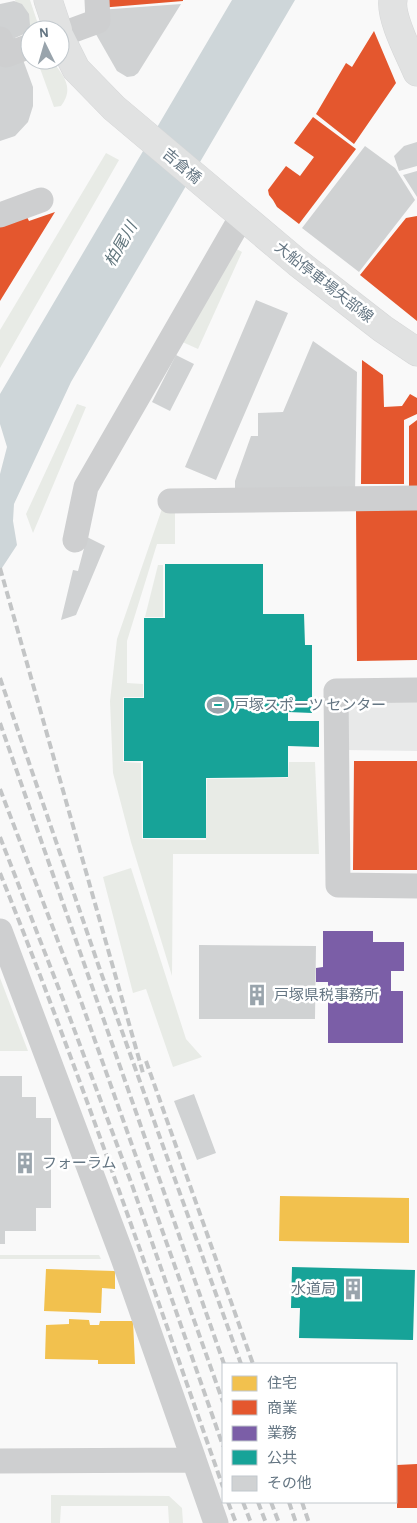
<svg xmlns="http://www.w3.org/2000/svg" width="417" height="1523" font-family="'Alegreya Sans','Noto Sans JP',sans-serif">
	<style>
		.built { fill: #e8e9e9 }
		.green { fill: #e8ebe6 }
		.water { fill: #ced6d9 }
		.homes { fill: #f2c14e }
		.shops { fill: #e4572e }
		.offices { fill: #7b5ea7 }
		.public { fill: #17a398 }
		.building { fill: #d0d2d3 }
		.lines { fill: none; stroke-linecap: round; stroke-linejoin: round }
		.secondary-casing { stroke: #d5d6d7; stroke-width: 29 }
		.street { stroke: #cecfd0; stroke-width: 25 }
		.secondary { stroke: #e1e2e2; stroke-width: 28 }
		.rail { stroke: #c3c5c6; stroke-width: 4; stroke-dasharray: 8 4; stroke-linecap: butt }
		.labels { text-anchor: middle; stroke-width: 5; stroke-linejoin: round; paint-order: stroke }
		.street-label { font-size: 15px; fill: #657683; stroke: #fff }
		.poi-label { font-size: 15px; fill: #657683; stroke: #fff; text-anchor: start }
		.water-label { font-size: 16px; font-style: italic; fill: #60757c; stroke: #fff }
	</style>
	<rect width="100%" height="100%" fill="#f9f9f9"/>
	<path class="built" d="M417,697V751L345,750L344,703Z"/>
	<path class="green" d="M15,0H30L40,30H30V41Z
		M37,60H52C63,76 75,87 61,106L54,107Z
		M106,153L119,160L0,368V330Z
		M233,247L242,252L198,349L178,340Z
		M77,404L86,407L33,533L26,514Z
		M175,502V544H157L127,641V683L143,684V697H123V762L141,763L142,839L206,840L207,779L288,778L289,762H315L319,854H173L172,976L131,842L113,773L110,701L117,639L164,503Z
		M158,565H163V617H145Z
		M131,868L186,1039L202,1057L173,1067L146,989L133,993L103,877Z
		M0,978L28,1051H0Z
		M0,1255H99L101,1259H0Z
		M51,1495L169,1496L182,1508L183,1523H169L168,1506H61L60,1523H51Z"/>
	<path class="water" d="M232,0H295L71,382L14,504L13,521L17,545L0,571V474L7,447L0,424V394Z"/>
	<path class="homes" d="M280,1196L409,1198V1243L279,1241Z
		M46,1269L115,1271V1289L102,1288L101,1313L44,1311Z
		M69,1319L89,1320L90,1325H99L100,1321H133L135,1364H98V1360L45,1359L46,1325L69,1324Z"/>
	<path class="shops" d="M86,0H183V1L87,9Z
		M374,31L396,83L354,144L316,114L346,63L352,67Z
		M313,117L356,149L299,224L277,207L273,200L269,195L268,190L286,166L300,176L314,157L294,143Z
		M55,212L0,301V227L27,217L29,221Z
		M417,216V321L360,275L406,218Z
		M362,360L383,375L384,407L402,406L410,394L417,398V414L404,420V484H361Z
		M417,420V492H409V426Z
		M356,507H417V660L357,661Z
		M354,761H417V870H353Z
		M417,1464V1508H397V1465Z"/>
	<path class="offices" d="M323,931H373V942H404V971H391V991H403V1043H328V982H316V968L323,967Z"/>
	<path class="public" d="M165,564H263V614H304L305,645H312V713L288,712V721H319V747L288,746V777L206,778V838H143V761H124V698H144V618H165Z
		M292,1267L415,1270L413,1340L299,1338L300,1308H291Z"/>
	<path class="building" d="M14,1L22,4L29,14L30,25L24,34L15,38L33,87V106L28,122L15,136L0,141V4Z
		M181,4L138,73L134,76L127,77L117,71L93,29L85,11Z
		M417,142V166L399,171L394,156L404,146Z
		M365,146L395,168L415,200L359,272L302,228Z
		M417,171V197L403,175Z
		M256,300L288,313L216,480L185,467Z
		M313,341L357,372L355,493H235V481L251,436H258V413L283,412Z
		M176,355L194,364L170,411L152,402Z
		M87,537L105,546L76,615L61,620L73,570L78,571Z
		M199,945L316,946L315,1019H199Z
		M0,1076H22V1097H36V1118H51V1208H36V1231H5V1244H0Z
		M194,1094L216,1153L197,1160L174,1101Z"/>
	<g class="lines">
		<g class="secondary-casing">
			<path id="secondary" d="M48,0L58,30
				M393,0C390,18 410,55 417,72
				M60,37L76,69L114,108L298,263L383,329L417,352"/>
		</g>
		<path class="street" d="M60,35L98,21L97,0
			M0,39L6,55L30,46
			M0,215L41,200
			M170,501L417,498
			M75,540L86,487L242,216
			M417,690L336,691L338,885L417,886
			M0,931L123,1258L194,1460
			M0,1461L194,1460L216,1523"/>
		<use href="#secondary" class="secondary"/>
		<path class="rail" d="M0,568L143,1073
			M0,678L99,967L241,1364
			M0,723L224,1364
			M0,789L82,1004L223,1402
			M0,837L64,1002L132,1185L223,1446
			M0,873C81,1075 151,1282 223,1487
			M146,1061L253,1364
			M228,1502L236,1523
			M243,1502L251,1523
			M258,1502L266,1523
			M271,1502L279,1523
			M289,1502L296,1523
			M302,1502L309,1523"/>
	</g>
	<defs>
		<g id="stadium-bare" transform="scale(1.725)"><path d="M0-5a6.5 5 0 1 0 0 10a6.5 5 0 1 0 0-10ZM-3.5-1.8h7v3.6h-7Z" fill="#99a4ac" stroke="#fff" stroke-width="2.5" paint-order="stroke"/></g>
		<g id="building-bare" transform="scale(1.725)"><path d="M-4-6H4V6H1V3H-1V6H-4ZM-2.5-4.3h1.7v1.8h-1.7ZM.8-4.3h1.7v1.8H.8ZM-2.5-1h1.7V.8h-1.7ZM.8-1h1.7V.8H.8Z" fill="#99a4ac" stroke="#fff" stroke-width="2.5" paint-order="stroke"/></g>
	</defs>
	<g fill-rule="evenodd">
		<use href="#stadium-bare" x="218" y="705"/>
		<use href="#building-bare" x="257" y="995"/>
		<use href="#building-bare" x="25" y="1163"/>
		<use href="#building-bare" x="353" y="1289"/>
	</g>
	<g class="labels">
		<g class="street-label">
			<text transform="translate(182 166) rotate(40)" y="5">吉倉橋</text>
			<text transform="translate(324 282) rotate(38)" y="5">大船停車場矢部線</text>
		</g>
		<g class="poi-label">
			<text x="234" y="710">戸塚スポーツ センター</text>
			<text x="274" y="1000">戸塚県税事務所</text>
			<text x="42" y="1168">フォーラム</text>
			<text x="336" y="1294" text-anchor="end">水道局</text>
		</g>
		<g class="water-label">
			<text transform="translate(120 244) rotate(-60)" y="6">柏尾川</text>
		</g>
	</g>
	<rect x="222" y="1363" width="175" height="140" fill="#ffffff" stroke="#c1c8cd"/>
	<rect x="232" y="1376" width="25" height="15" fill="#f2c14e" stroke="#c1c8cd"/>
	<text x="267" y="1388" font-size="15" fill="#657683">住宅</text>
	<rect x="232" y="1400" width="25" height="15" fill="#e4572e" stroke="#c1c8cd"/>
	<text x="267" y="1413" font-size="15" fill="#657683">商業</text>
	<rect x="232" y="1426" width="25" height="15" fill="#7b5ea7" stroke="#c1c8cd"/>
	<text x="267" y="1438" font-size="15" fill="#657683">業務</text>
	<rect x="232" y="1450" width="25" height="15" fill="#17a398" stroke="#c1c8cd"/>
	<text x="267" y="1463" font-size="15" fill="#657683">公共</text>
	<rect x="232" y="1476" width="25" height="15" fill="#d0d2d3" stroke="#c1c8cd"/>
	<text x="267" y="1488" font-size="15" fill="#657683">その他</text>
	<g transform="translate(45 45) rotate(355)"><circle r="24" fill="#ffffff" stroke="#c1c8cd"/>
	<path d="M0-4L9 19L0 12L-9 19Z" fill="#99a4ac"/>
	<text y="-8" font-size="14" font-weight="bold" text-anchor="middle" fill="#657683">N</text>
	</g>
</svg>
